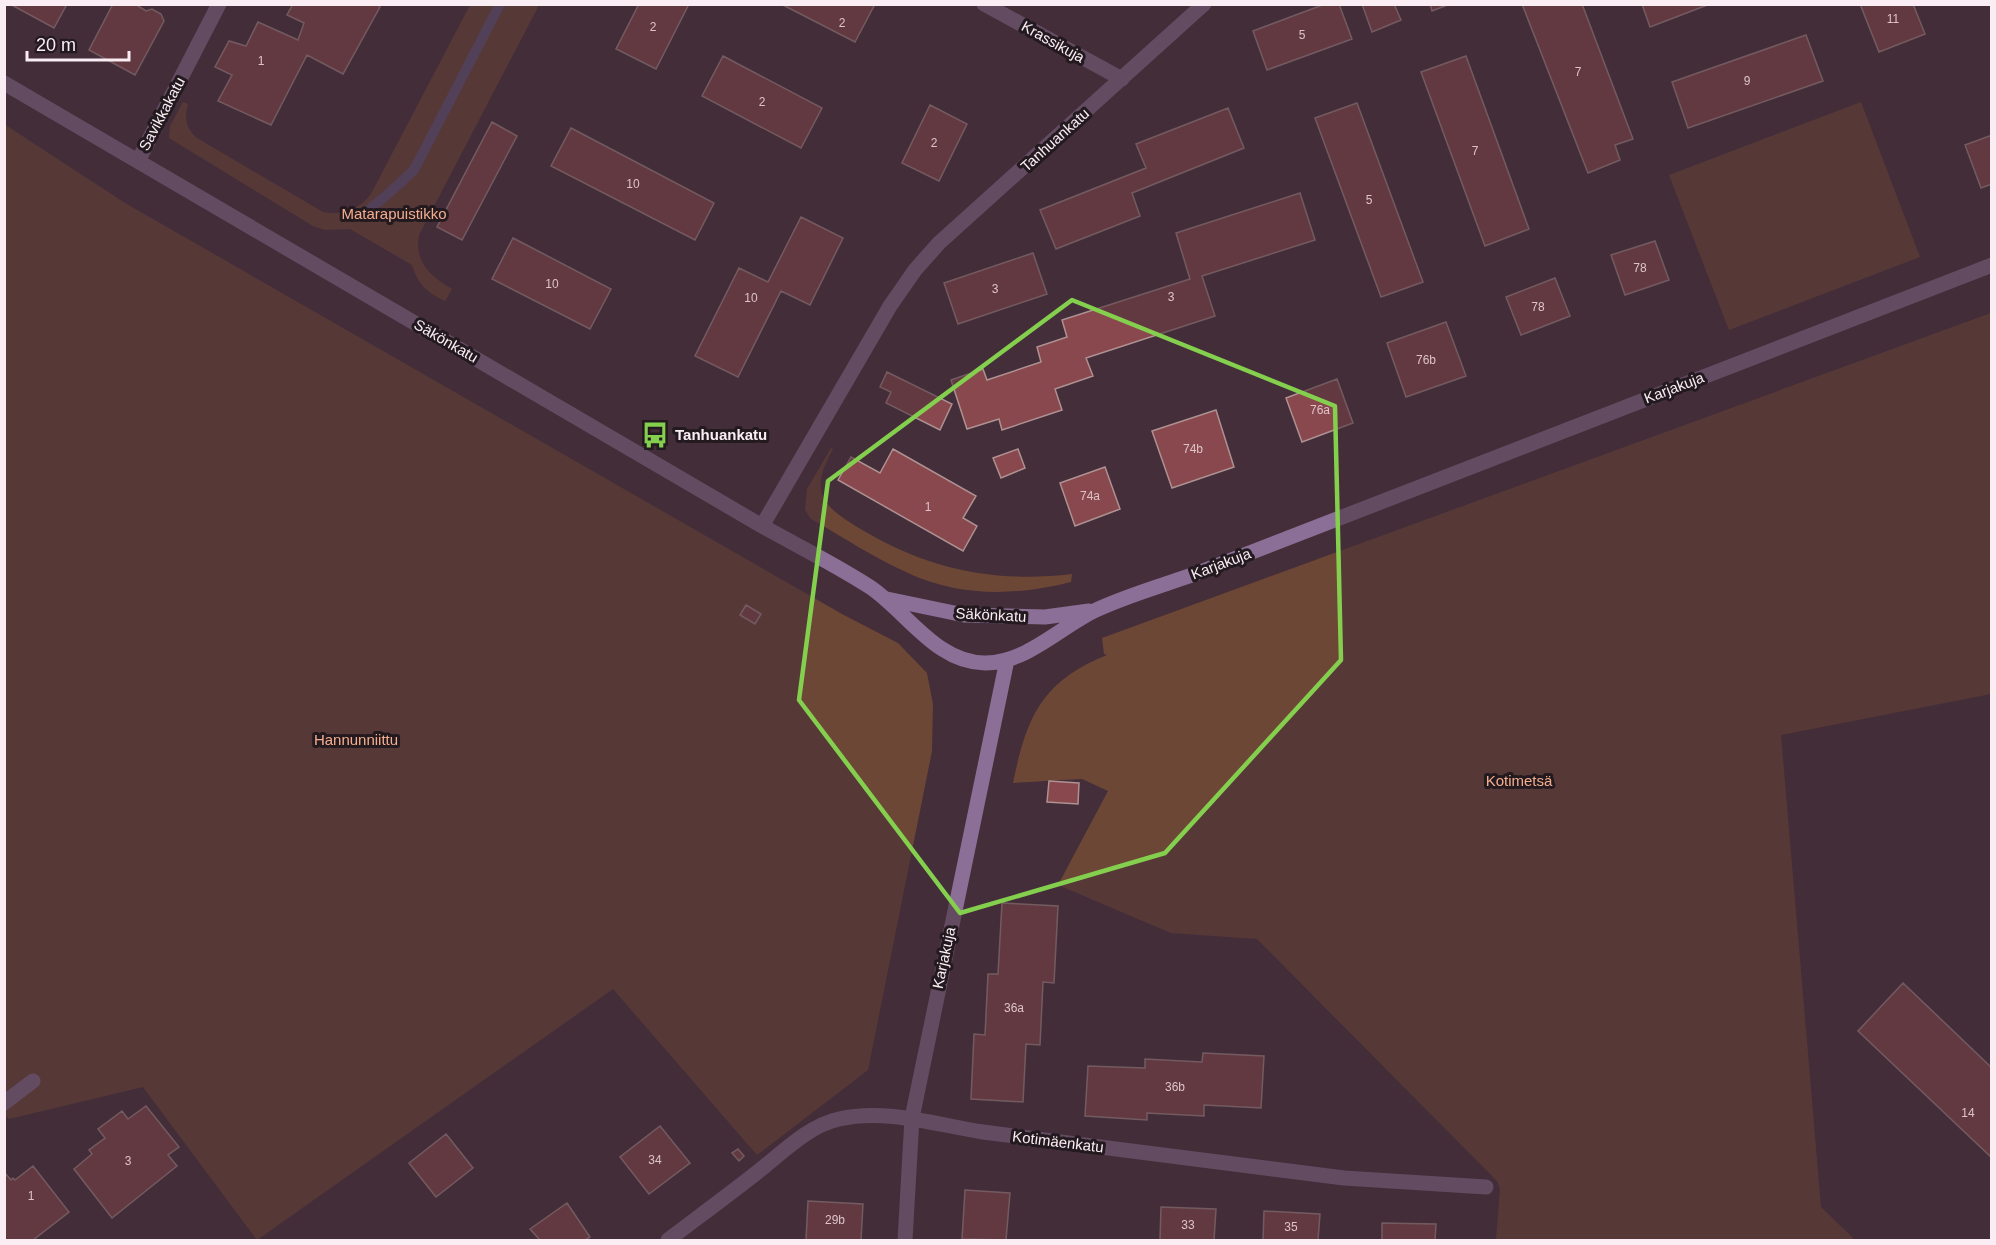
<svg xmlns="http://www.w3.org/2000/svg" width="1996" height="1245" font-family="Helvetica,sans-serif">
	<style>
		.green { fill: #6d4736 }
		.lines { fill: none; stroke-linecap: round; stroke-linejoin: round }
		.stream { stroke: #62587d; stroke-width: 10 }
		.building { fill: #89484d; stroke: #ae9192; stroke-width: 1.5 }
		.minor { stroke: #8b6f96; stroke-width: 15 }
		.marked { fill: none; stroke: #84cf4d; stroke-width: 4.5; stroke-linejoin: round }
		.labels { text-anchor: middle; stroke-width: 6; stroke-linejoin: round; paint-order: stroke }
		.number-label { font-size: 12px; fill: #dec4ca }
		.street-label { font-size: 15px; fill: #fbedf4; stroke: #231a1f }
		.park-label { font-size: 15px; fill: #f5ad8d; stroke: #231a1f }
		.poi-label { font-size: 15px; font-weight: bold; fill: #fbedf4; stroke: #231a1f; text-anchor: start }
	</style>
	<rect width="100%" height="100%" fill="#432e39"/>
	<path class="green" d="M470,5H539L419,235C414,262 430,276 452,289L445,301C427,292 418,285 412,265L350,229L325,230L313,226L169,138L170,126L183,102L188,104C184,119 186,128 197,138L323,212C344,216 361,209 372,192Z
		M1861,102L1920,257L1729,330L1669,175Z
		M4,124L125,203L842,614L898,643L927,673L933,704L932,751L868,1070L757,1155L613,989L257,1240L143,1087L9,1119L4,1114Z
		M1991,313V694L1781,735L1821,1207L1855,1240H1496L1500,1189L1497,1181L1257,939L1171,933L1058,885L1108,791L1082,779L1013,783C1026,719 1041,681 1107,655L1104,654L1102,638Z
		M831,448L833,449C807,495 824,507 864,531C930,570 996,583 1072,574L1071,582C1017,596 959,597 908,573C874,558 843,537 811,519L805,510L807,489Z"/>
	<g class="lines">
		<path class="stream" d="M366,212L388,194L414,170L500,4"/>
	</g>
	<path class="building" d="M10,4H67L54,28Z
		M113,4H135L146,11L152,9L161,14L164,21L135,75L89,50Z
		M293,4H376L380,7L343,74L307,55L271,125L218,101L232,75L215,67L229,41L246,46L258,22L298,40L304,23L287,15Z
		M639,4H689L656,69L616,49Z
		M781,4H875L855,42Z
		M1325,4H1339L1352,39L1267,70L1253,31Z
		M1362,4H1394L1401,20L1372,32Z
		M1430,4H1450L1432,11Z
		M1522,4H1582L1633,139L1615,145L1620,160L1588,173Z
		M1642,4H1710L1650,27Z
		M1860,4H1913L1925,34L1879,52Z
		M1806,35L1823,81L1688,128L1672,82Z
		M723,56L822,108L801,148L702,96Z
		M1466,56L1529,229L1485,246L1421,72Z
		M1357,103L1423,282L1381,297L1315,118Z
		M930,105L967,124L939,181L902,163Z
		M1228,108L1244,148L1132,193L1140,216L1056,249L1040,210L1146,168L1136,144Z
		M492,122L517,136L462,240L437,227Z
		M571,128L714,203L695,240L551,166Z
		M1992,135V184L1981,188L1965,145Z
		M1300,193L1315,240L1202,276L1215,316L1086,358L1093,376L1055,389L1062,410L1002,430L999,419L967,429L951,380L983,369L987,380L1041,362L1037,347L1067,337L1062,320L1190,279L1176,233Z
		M801,217L843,238L810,305L781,291L738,377L695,356L739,268L768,282Z
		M513,238L611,289L590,329L492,279Z
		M1655,241L1669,280L1625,295L1611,255Z
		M1033,253L1047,294L958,324L944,283Z
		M1555,278L1570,316L1521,335L1506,297Z
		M1446,322L1466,376L1406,397L1387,343Z
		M887,372L952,404L940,430L886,403L891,392L880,387Z
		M1337,379L1353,423L1302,442L1286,398Z
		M1216,410L1234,467L1172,488L1152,431Z
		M893,449L976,496L963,518L977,526L963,551L838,480L851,457L880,473Z
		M1018,449L1025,468L1001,478L993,458Z
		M1105,467L1120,509L1075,526L1060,483Z
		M746,605L761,614L755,624L740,615Z
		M1049,781L1079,783L1078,804L1047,802Z
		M1002,903L1058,906L1054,983L1043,982L1040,1045L1026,1044L1023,1102L971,1099L974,1034L985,1035L988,974H998Z
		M1903,983L1992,1068V1158L1858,1031Z
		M1203,1053L1264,1056L1261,1108L1204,1105V1116L1147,1113V1120L1085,1116L1088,1066L1145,1068V1059L1202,1062Z
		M146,1106L179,1147L168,1155L177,1166L112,1218L74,1169L92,1154L89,1150L105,1138L98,1129L122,1111L128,1119Z
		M660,1126L690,1163L649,1194L620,1157Z
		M446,1134L473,1168L436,1197L409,1163Z
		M738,1149L744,1156L739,1161L732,1153Z
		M33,1166L69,1212L33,1240H4V1172L11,1180L13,1178L15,1180Z
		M965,1190L1010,1193L1006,1240L962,1239Z
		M808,1201L863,1204L861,1240H806Z
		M567,1203L590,1237L585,1240H540L530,1229Z
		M1161,1207L1216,1209L1214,1240H1160Z
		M1264,1211L1320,1214L1318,1240H1263Z
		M1382,1223L1436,1224L1435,1240H1382Z"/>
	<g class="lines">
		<path class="minor" d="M984,4L1122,79
			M4,83L762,526C798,546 836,565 870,587C906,611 937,664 986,663C1028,662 1060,627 1096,610C1130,594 1168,584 1203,571L1992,265
			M138,161L219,4
			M762,526L890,306L915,270L939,243L1204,4
			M887,599L964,615L1045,617L1089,611
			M4,1103L33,1081
			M668,1240C697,1218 727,1196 755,1174C780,1155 807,1126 839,1119C886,1108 937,1125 983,1132L1344,1178L1486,1187
			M905,1240L912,1118L1007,660"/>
	</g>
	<path d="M0 0H1996V1245H0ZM1072,300L1335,406L1341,660L1165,853L960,913L799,700L828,481Z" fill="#432e39" fill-opacity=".55" fill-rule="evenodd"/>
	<path class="marked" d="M1072,300L1335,406L1341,660L1165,853L960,913L799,700L828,481Z"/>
	<defs>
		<g id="bus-bare" transform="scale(2.07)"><path d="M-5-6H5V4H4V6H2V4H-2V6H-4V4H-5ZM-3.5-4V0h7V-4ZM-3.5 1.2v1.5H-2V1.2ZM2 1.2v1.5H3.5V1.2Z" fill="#84cf4d" stroke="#231a1f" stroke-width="2.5" paint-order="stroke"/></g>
	</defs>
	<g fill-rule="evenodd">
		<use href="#bus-bare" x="655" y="435"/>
	</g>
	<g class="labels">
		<g class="number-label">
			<text x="1893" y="23">11</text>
			<text x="842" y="27">2</text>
			<text x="653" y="31">2</text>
			<text x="1302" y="39">5</text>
			<text x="261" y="65">1</text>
			<text x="1578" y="76">7</text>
			<text x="1747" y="85">9</text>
			<text x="762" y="106">2</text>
			<text x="934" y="147">2</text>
			<text x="1475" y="155">7</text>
			<text x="633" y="188">10</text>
			<text x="1369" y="204">5</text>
			<text x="1640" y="272">78</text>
			<text x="552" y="288">10</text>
			<text x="995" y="293">3</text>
			<text x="1171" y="301">3</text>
			<text x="751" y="302">10</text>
			<text x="1538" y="311">78</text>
			<text x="1426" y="364">76b</text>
			<text x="1320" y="414">76a</text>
			<text x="1193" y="453">74b</text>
			<text x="1090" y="500">74a</text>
			<text x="928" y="511">1</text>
			<text x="1014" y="1012">36a</text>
			<text x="1175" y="1091">36b</text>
			<text x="1968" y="1117">14</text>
			<text x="655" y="1164">34</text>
			<text x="128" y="1165">3</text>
			<text x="31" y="1200">1</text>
			<text x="835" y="1224">29b</text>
			<text x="1188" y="1229">33</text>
			<text x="1291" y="1231">35</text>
		</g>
		<g class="street-label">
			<text transform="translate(1053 42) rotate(29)" y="5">Krassikuja</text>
			<text transform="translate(162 114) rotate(-62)" y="5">Savikkakatu</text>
			<text transform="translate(1055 140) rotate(-42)" y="5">Tanhuankatu</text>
			<text transform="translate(446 341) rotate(30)" y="5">Säkönkatu</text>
			<text transform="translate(1674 388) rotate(-21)" y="5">Karjakuja</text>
			<text transform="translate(1221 564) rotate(-21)" y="5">Karjakuja</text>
			<text transform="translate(991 615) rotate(3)" y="5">Säkönkatu</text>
			<text transform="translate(944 958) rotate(-78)" y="5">Karjakuja</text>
			<text transform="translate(1058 1142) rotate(7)" y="5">Kotimäenkatu</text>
		</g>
		<g class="park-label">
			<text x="394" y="219">Matarapuistikko</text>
			<text x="356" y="745">Hannunniittu</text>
			<text x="1519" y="786">Kotimetsä</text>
		</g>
		<g class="poi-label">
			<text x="675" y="440">Tanhuankatu</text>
		</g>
	</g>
	<rect width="1996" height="1245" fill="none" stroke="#fbedf4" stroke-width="12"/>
	<path d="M27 51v9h102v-9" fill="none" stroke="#fbedf4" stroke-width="3"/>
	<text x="36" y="51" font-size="18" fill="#fbedf4" stroke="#231a1f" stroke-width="4.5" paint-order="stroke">20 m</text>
</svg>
